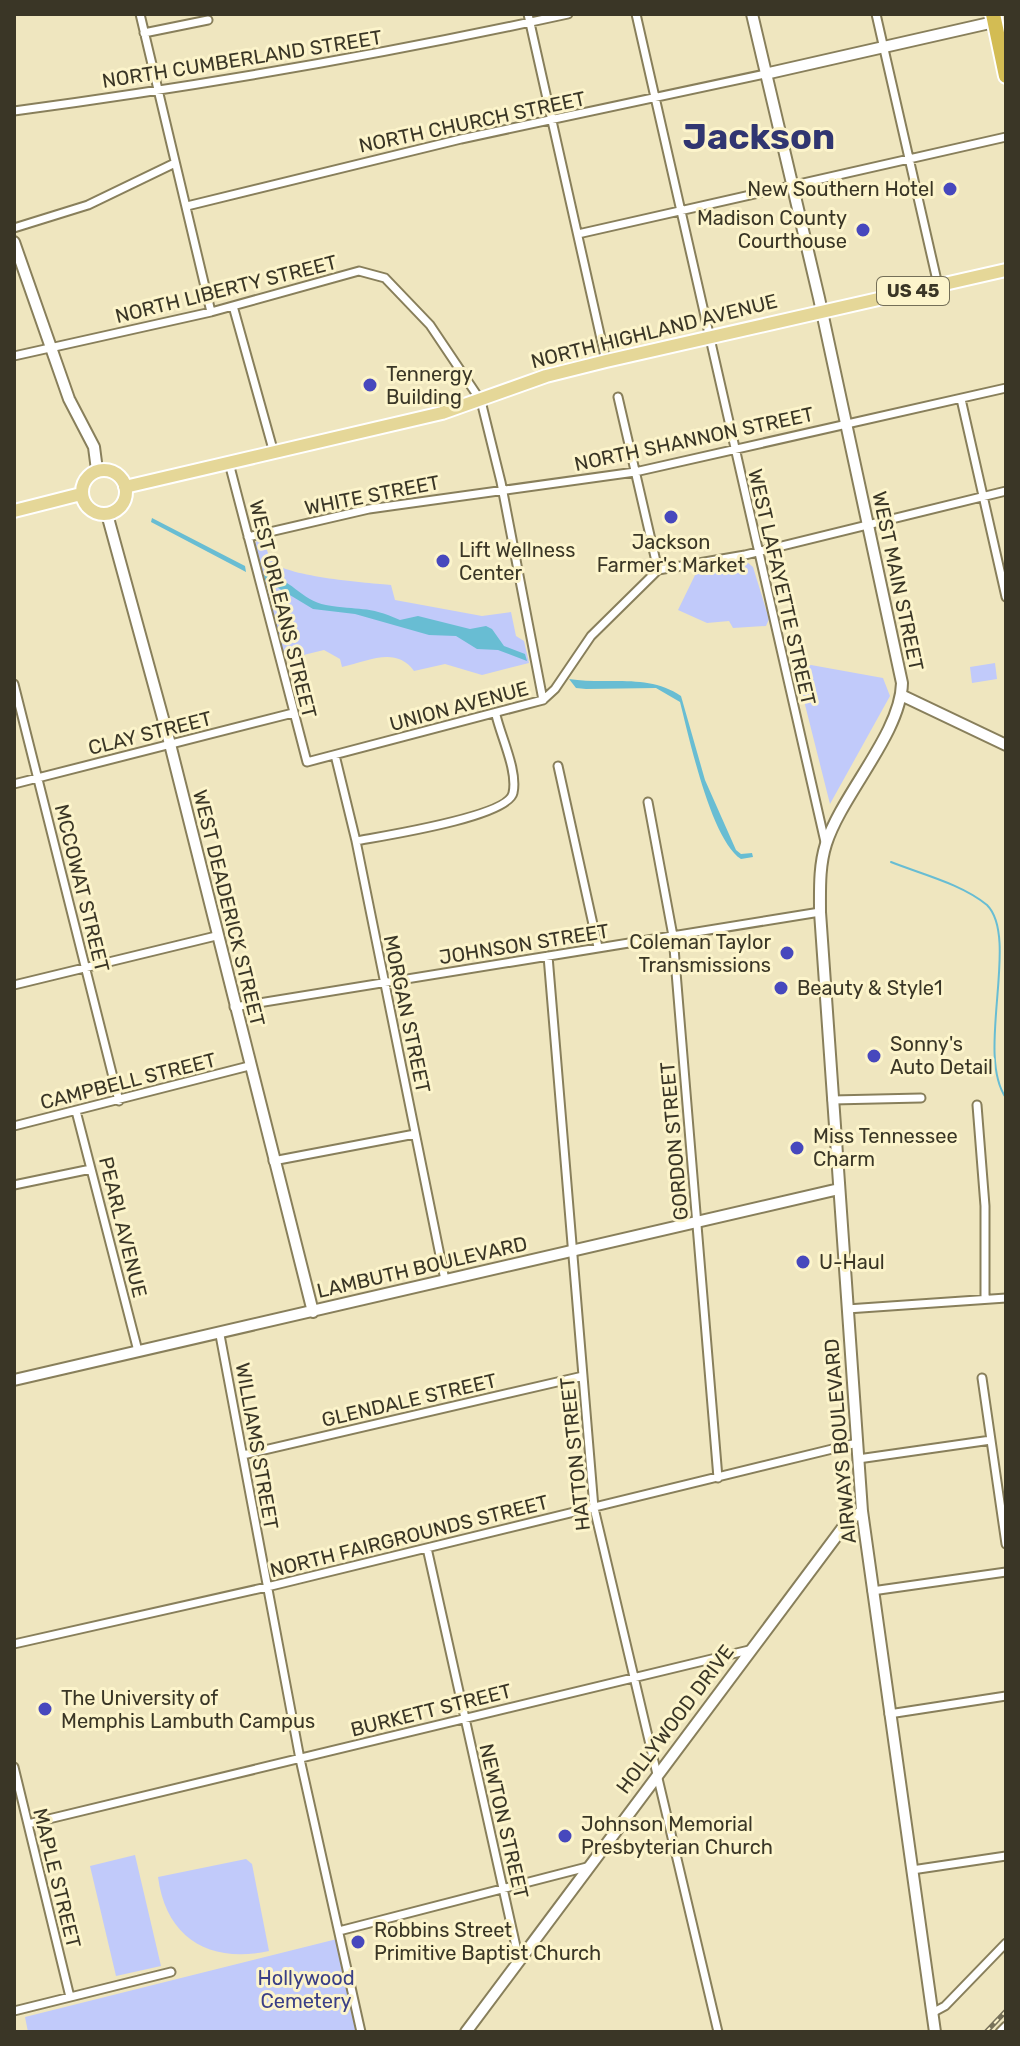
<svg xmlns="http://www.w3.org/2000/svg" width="1020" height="2046" font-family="Rubik,sans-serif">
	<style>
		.green { fill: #c1cafa }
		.water { fill: #68bdd3 }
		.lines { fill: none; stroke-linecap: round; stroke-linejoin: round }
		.stream { stroke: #68bdd3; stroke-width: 2 }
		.street-casing { stroke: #887f5b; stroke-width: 11 }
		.secondary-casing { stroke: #887f5b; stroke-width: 14 }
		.primary-casing { stroke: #fff; stroke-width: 16 }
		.highway-casing { stroke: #fff; stroke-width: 18 }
		.street { stroke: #fff; stroke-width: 7 }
		.secondary { stroke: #fff; stroke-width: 10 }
		.primary { stroke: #e5d798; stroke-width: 12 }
		.highway { stroke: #d3bc53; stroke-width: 14 }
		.rail-casing { stroke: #78725a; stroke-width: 5 }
		.rail { stroke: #fcf4cb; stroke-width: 2; stroke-dasharray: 6; stroke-linecap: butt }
		.poi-dot { fill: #4748bd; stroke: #fcf4cb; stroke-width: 3 }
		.labels { text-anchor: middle; stroke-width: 6; stroke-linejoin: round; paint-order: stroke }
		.shield { fill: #fcf4cb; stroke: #746f58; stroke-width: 2 }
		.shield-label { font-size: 18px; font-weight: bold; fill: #3a3626 }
		.street-label { font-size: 20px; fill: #3a3626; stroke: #fcf4cb }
		.poi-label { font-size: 20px; fill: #3a3626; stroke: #fcf4cb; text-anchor: start }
		.park-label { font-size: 20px; fill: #3a3f87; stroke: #fcf4cb }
		.town-label { font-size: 36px; font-weight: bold; fill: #313671; stroke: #fcf4cb }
	</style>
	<rect width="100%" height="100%" fill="#efe6bf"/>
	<path class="green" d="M264,538C266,546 268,557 273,562C288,577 369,583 391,585L395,600L482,616L511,612L516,636L524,641L529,663L482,675L445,664L414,671C396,646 369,661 342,667L340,659L324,650L283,660L254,547L257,540Z
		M747,562L753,567L769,619L766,626L733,628L729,621L707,623L678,610L696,573Z
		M995,663L997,679L972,683L970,667Z
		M811,665L883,678L890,696L830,804L796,669Z
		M135,1855L161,1966L116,1976L90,1866Z
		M246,1859L252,1864L269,1951C211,1964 166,1939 158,1877Z
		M337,1939L356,2032H28L25,2017Z"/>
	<path class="water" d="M152,518L245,566L246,572L151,522Z
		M264,575C290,576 301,601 326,605C359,611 367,605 400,620L418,616L470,629L486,626L492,629L504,646L525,654L527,661L498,650L477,649L456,636L429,635L355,614L313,609L265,580Z
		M569,679C607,685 648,673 681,696L705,780L736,850L741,854L752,853L753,857L741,859C711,840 689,737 680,702L656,688L586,689L576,688Z"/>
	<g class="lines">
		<path class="stream" d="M891,862C921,874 962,884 987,905C1020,938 975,1054 1006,1098"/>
		<g class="street-casing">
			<path id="street" d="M140,14L211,312
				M528,14L606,361
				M636,14L825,842
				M876,14L938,285
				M144,33L208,20
				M14,111C200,86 385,54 568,14
				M187,206L461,139L765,74
				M14,228L88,205L175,163
				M578,234L1006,137
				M233,306L274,453
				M14,356L211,312L359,271L385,278L430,325L481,401L501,482L543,700
				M618,397L658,570
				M961,399L1006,597
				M229,463L307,762L543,700L555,689L591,636L658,570
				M248,537L369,509L635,472L1006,388
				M658,570L745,555L1006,491
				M14,684L119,1101
				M335,755L356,841L445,1280
				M558,766L598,947
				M14,784L293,713
				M648,802L673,936L718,1478
				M356,841C382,836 508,817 513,793C518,771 501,737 496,715
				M548,956L594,1508L718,2032
				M14,985L216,936
				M234,1007L820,912
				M832,1100L921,1098
				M977,1105L985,1206V1299
				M76,1111L138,1351
				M14,1126L249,1066
				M273,1161L415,1134
				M14,1185L91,1169
				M847,1309L1006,1298
				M220,1335L300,1759L361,2032
				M982,1378L1006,1544
				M243,1455L583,1376
				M858,1459L991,1440
				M427,1548L519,1960
				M872,1591L1006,1572
				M14,1644L267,1587L857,1443
				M889,1714L1006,1696
				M14,1767L70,1997
				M28,1824L749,1650
				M912,1870L1006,1856
				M339,1931L587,1867
				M14,2011L171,1972
				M932,2013L945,2006L1006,1943
				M1000,2032L1006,2026"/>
		</g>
		<g class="secondary-casing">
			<path id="secondary" d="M752,14L819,298L902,683C901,733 842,794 826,844C819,866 820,889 820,912L862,1511L935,2032
				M765,74L994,22
				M14,242L69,399L94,447L97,470
				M107,514L170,744L313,1312
				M901,695L1006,745
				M14,1380L839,1189
				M466,2032L847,1522L862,1511"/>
		</g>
		<g class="primary-casing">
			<path id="primary" d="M82 492a22 22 0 1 1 44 0a22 22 0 1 1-44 0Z
				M125,487L442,413L546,376L606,361L1006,270
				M14,511L81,494"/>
		</g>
		<g class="highway-casing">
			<path id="highway" d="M993,14L1006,76"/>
		</g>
		<use href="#street" class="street"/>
		<use href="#secondary" class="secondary"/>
		<use href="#primary" class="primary"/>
		<use href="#highway" class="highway"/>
		<g class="rail-casing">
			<path id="rail" d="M986,2032L1006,2011"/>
		</g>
		<use href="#rail" class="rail"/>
	</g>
	<g class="poi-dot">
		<circle cx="950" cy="189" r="8"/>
		<circle cx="863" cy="230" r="8"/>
		<circle cx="370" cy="385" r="8"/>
		<circle cx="671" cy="517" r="8"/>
		<circle cx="443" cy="561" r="8"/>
		<circle cx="787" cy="953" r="8"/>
		<circle cx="781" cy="988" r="8"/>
		<circle cx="874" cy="1056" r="8"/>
		<circle cx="797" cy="1148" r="8"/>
		<circle cx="803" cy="1262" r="8"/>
		<circle cx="45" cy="1709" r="8"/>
		<circle cx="565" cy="1836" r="8"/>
		<circle cx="358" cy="1942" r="8"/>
	</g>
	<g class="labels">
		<rect class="shield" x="877" y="277" width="72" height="28" rx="6"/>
		<g class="shield-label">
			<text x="913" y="297">US 45</text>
		</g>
		<g class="street-label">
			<text transform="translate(242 59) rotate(-9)" y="7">NORTH CUMBERLAND STREET</text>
			<text transform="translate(472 122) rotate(-12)" y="7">NORTH CHURCH STREET</text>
			<text transform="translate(226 289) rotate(-14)" y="7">NORTH LIBERTY STREET</text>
			<text transform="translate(654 331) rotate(-14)" y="7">NORTH HIGHLAND AVENUE</text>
			<text transform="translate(694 439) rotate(-12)" y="7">NORTH SHANNON STREET</text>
			<text transform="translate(372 495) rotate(-11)" y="7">WHITE STREET</text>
			<text transform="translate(898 581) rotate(78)" y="7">WEST MAIN STREET</text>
			<text transform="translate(782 587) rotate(77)" y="7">WEST LAFAYETTE STREET</text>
			<text transform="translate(283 609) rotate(76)" y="7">WEST ORLEANS STREET</text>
			<text transform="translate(459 706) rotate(-15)" y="7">UNION AVENUE</text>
			<text transform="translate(150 733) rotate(-14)" y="7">CLAY STREET</text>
			<text transform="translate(82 888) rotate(76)" y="7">MCCOWAT STREET</text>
			<text transform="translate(229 908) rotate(76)" y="7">WEST DEADERICK STREET</text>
			<text transform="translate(524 944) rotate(-9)" y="7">JOHNSON STREET</text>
			<text transform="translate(407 1014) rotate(78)" y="7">MORGAN STREET</text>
			<text transform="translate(128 1081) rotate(-14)" y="7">CAMPBELL STREET</text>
			<text transform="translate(674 1141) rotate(-95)" y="7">GORDON STREET</text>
			<text transform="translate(123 1227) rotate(76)" y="7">PEARL AVENUE</text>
			<text transform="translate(422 1267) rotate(-13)" y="7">LAMBUTH BOULEVARD</text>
			<text transform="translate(409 1400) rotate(-13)" y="7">GLENDALE STREET</text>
			<text transform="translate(840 1441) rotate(-95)" y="7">AIRWAYS BOULEVARD</text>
			<text transform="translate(257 1446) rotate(80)" y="7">WILLIAMS STREET</text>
			<text transform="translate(575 1454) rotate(-96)" y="7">HATTON STREET</text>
			<text transform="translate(409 1536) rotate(-14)" y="7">NORTH FAIRGROUNDS STREET</text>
			<text transform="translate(431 1710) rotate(-14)" y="7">BURKETT STREET</text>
			<text transform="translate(675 1719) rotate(-53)" y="7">HOLLYWOOD DRIVE</text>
			<text transform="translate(504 1821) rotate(77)" y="7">NEWTON STREET</text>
			<text transform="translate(57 1878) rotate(76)" y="7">MAPLE STREET</text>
		</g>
		<g class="poi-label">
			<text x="934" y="196" text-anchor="end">New Southern Hotel</text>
			<text x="847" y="225" text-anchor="end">Madison County<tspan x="847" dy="23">Courthouse</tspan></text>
			<text x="386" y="381">Tennergy<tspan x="386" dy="23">Building</tspan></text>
			<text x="671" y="549" text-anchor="middle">Jackson<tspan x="671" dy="23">Farmer's Market</tspan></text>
			<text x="459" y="557">Lift Wellness<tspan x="459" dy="23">Center</tspan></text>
			<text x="771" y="949" text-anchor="end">Coleman Taylor<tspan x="771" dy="23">Transmissions</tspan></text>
			<text x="797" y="995">Beauty &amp; Style1</text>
			<text x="890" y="1051">Sonny's<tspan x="890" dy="23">Auto Detail</tspan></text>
			<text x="813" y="1143">Miss Tennessee<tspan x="813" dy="23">Charm</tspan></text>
			<text x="819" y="1269">U-Haul</text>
			<text x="61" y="1705">The University of<tspan x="61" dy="23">Memphis Lambuth Campus</tspan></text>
			<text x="581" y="1831">Johnson Memorial<tspan x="581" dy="23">Presbyterian Church</tspan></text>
			<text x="374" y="1937">Robbins Street<tspan x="374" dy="23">Primitive Baptist Church</tspan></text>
		</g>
		<g class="park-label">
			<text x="306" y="1985">Hollywood<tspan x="306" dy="23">Cemetery</tspan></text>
		</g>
		<g class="town-label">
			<text x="759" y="149">Jackson</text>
		</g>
	</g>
	<rect width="1020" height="2046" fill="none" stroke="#3a3626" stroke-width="32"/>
</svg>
